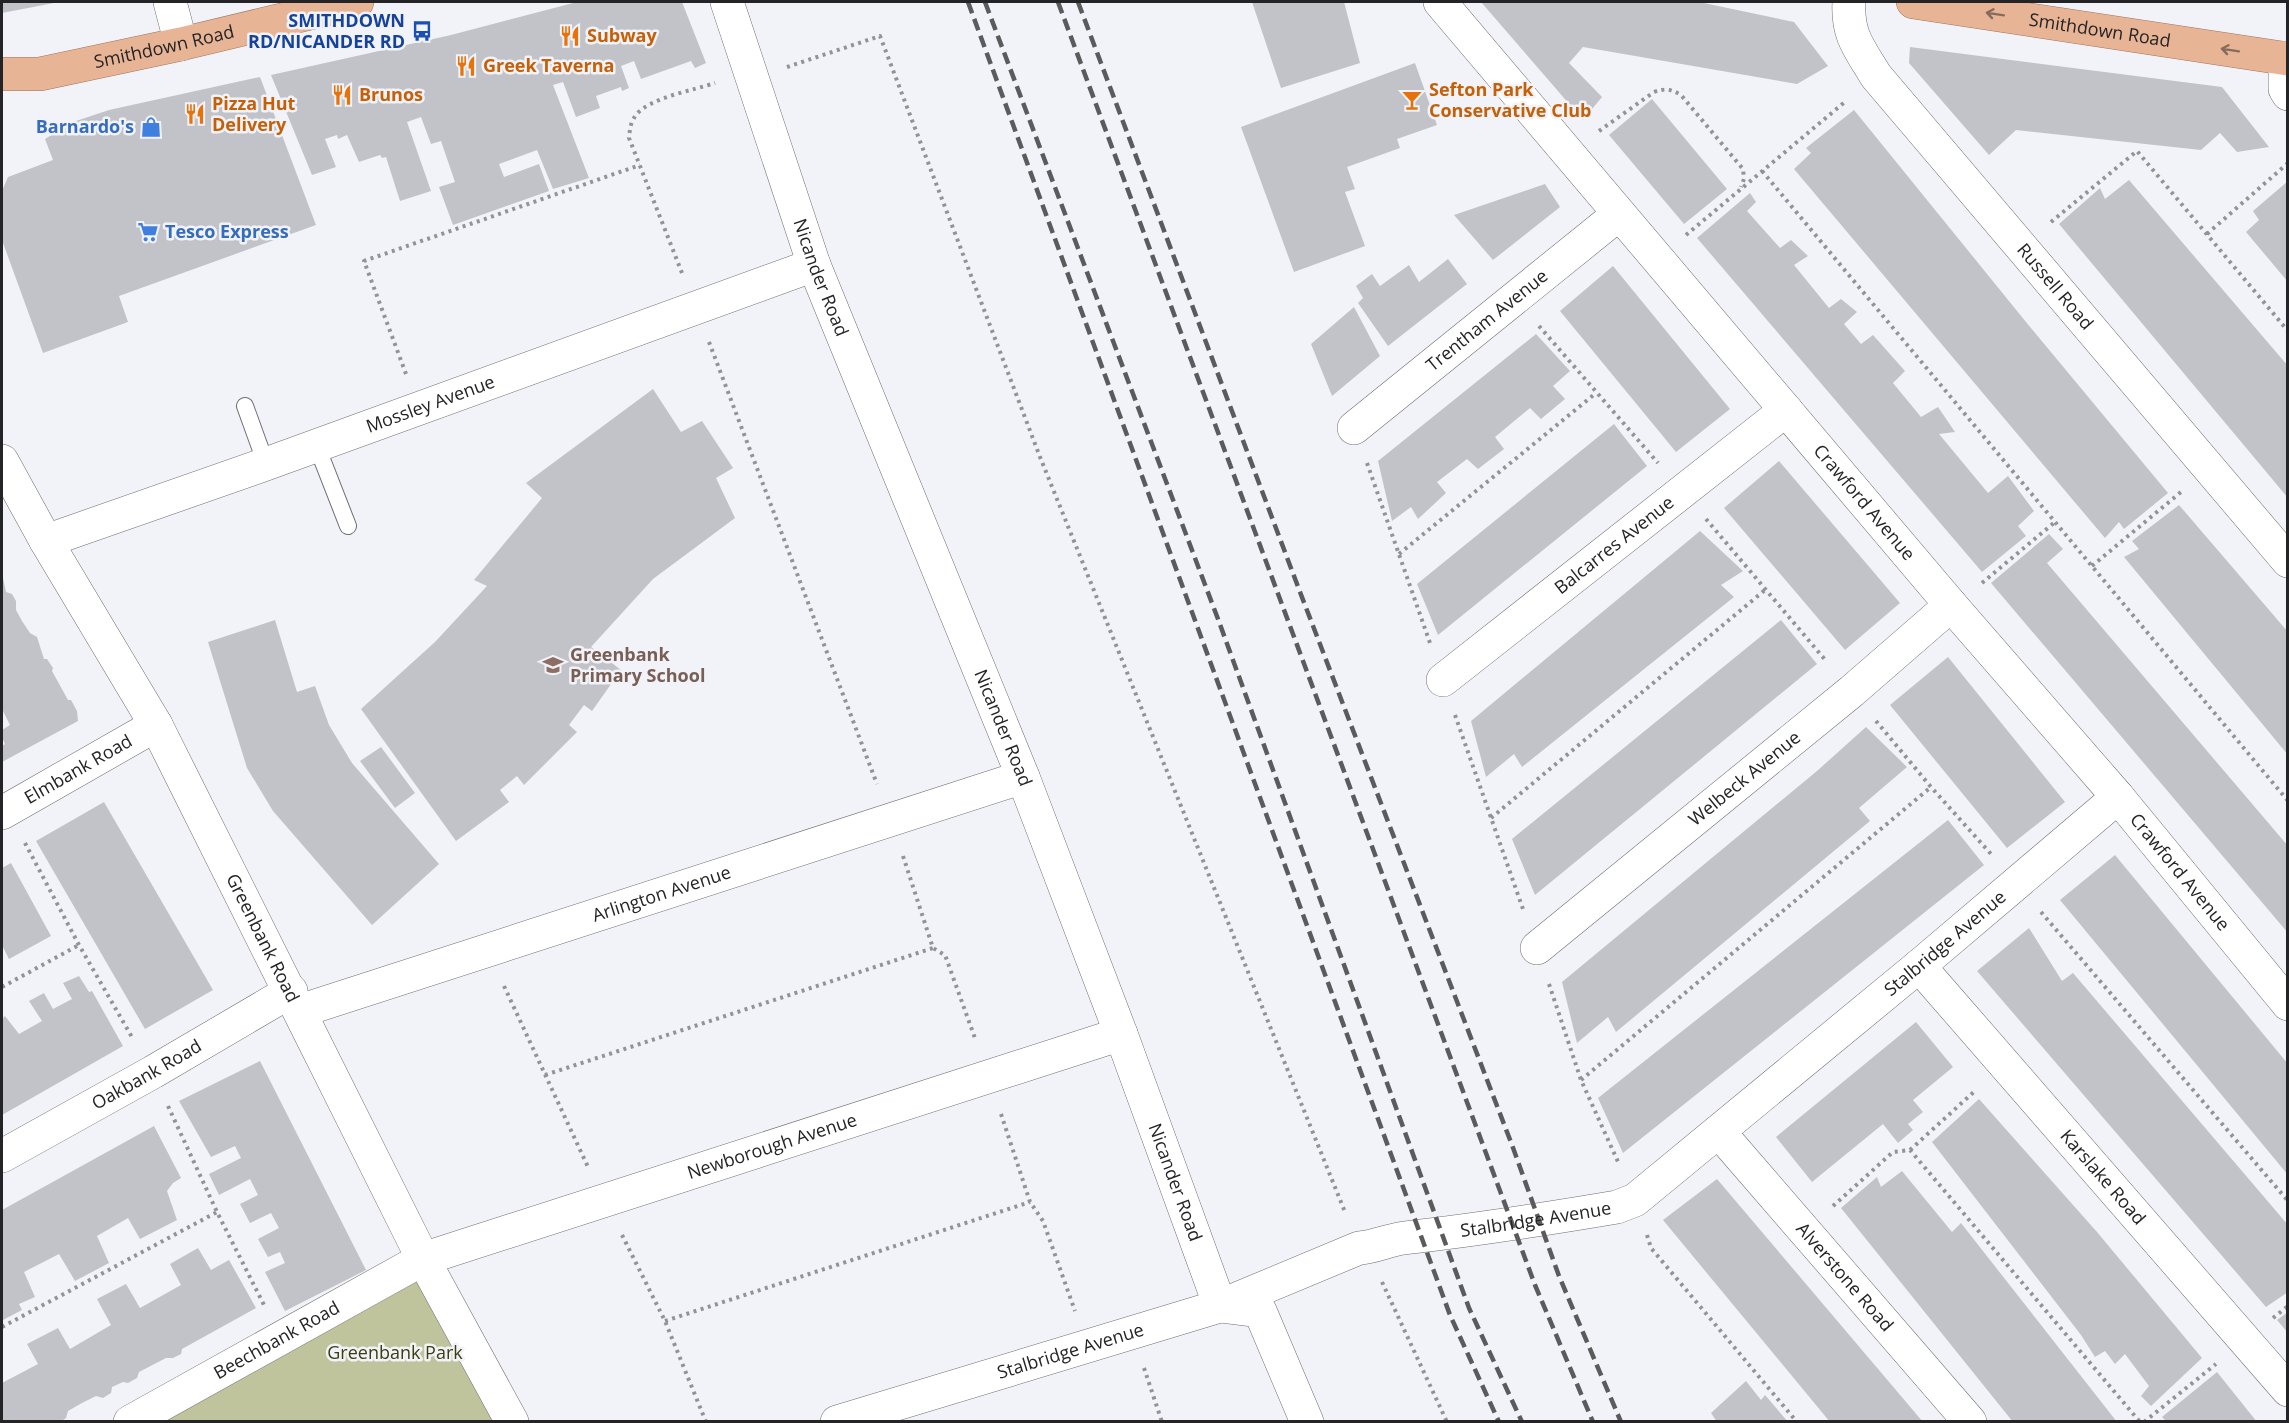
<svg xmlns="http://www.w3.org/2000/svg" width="2289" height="1423" font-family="'Open Sans',sans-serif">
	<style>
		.green { fill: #bfc49d }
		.building { fill: #c1c3c8 }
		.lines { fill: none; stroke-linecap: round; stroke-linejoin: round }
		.service-casing { stroke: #6d6e73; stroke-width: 18 }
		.minor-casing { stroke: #6d6e73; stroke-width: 34 }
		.tertiary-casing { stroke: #6d6e73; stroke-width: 34 }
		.trunk-casing { stroke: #a0755d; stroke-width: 34 }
		.path { stroke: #929396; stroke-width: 4; stroke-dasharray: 3 4.5; stroke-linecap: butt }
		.service { stroke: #fff; stroke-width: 16 }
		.minor { stroke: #fff; stroke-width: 33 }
		.tertiary { stroke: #fff; stroke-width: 33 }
		.trunk { stroke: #e8b496; stroke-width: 33 }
		.rail { stroke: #5b5b5e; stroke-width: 4.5; stroke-dasharray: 12 6; stroke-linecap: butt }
		.oneway { stroke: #866c5e }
		.labels { text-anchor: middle; stroke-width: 5; stroke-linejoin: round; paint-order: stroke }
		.transit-label { font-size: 18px; font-weight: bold; fill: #164399; stroke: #f1f3f8; text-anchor: end }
		.street-label { font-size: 18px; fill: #242426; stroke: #f1f3f8 }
		.food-label { font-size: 18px; font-weight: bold; fill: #c56008; stroke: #f1f3f8; text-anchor: start }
		.shop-label { font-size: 18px; font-weight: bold; fill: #366cbe; stroke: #f1f3f8; text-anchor: end }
		.education-label { font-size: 18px; font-weight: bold; fill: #785e54; stroke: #f1f3f8; text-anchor: start }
		.park-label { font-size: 18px; fill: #3b3e0f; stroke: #f1f3f8 }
	</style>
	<rect width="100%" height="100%" fill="#f1f3f8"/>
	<path class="green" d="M423,1259L512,1422H130Z"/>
	<path class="building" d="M2,2H54V3L2,13Z
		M577,2H682L706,63L695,68L691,61L641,79L634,61L621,66L629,88L622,91L621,87L596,96L600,108L576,117L563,82L553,85L589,178L553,189L537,150L499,164L504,177L539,164L549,191L453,225L439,187L455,182L441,141L431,144L421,117L407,122L431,191L400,201L386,157L382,158L380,155L359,162L347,135L338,139L337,135L325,139L336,167L312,175L271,75L451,35Z
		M1252,2H1344L1360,63L1281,88Z
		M1481,2H1699L1794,22L1828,66L1797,84L1583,47L1569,63L1602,97L1583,120Z
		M1910,47L2222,87L2269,147L2237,152L2220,133L2201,150L2016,130L1989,155L1909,63Z
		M1415,63L1437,125L1397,139L1400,148L1347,167L1355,189L1345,192L1365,246L1294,272L1241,127Z
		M260,77L316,225L119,296L128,322L43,353L2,240V191L8,177L53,160L45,139L73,122L109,110Z
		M1652,99L1727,189L1684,224L1609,135Z
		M1854,110L2026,322L2168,493L2124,529L2119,522L2105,538L1794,169L1811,153L1806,148Z
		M2129,180L2288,366V498L2059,224L2100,188L2105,199Z
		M2288,181V282L2246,232L2259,220L2253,211Z
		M1545,184L1560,207L1493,260L1454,215Z
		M1750,193L1756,202L1747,211L1780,248L1791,240L1808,256L1794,265L1829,308L1841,299L1857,312L1844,324L1861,344L1873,335L1905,371L1893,383L1921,417L1938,407L1955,432L1939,434L1988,493L2008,476L2034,511L2018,526L2026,536L1982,572L1697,238Z
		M1448,259L1467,284L1388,346L1358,303L1363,298L1356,286L1372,274L1380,286L1409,265L1419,282Z
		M1613,266L1730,409L1676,452L1560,311Z
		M1354,307L1380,356L1332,396L1311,344Z
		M1536,334L1570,371L1553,386L1565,399L1541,419L1530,408L1495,437L1504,449L1478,469L1467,459L1437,482L1446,493L1418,519L1411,507L1392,521L1378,461Z
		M653,389L681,432L702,421L733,468L716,478L735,518L653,579L591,647L621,670L592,711L584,705L569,725L577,732L524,785L517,776L500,790L509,802L456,841L361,709L435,642L487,586L474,580L542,498L526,483Z
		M1614,424L1647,466L1438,635L1417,584Z
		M1779,461L1900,603L1845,650L1724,508Z
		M2179,505L2288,632V755L2124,557L2139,549L2132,541Z
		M1700,531L1743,571L1721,585L1734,597L1522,767L1514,754L1486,777L1471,721Z
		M2049,534L2063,549L2047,563L2288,846V933L1991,583Z
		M2,573L6,592L12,594L16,601V610L22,621L30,633L37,637L44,659H47L53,668L52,671L68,700H71L77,711L78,721L2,762V746L5,744L2,737V730L10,725L2,709Z
		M275,620L297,692L315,686L329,725L352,763L439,864L372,925L273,811L247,768L208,642Z
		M1781,620L1817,664L1535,895L1512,839Z
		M1948,657L2065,802L2007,848L1890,705Z
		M1866,727L1907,767L1859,808L1870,821L1616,1032L1608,1017L1577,1043L1562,982L1817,771Z
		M381,747L415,793L395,808L360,761Z
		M104,802L213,990L145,1029L36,841Z
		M1948,820L1984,865L1623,1153L1598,1098Z
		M2115,855L2288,1064V1175L2060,900Z
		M11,863L51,936L9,959L2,945V868Z
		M2029,928L2062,981L2073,973L2288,1225V1292L2266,1307L1977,971Z
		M79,976L89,992L92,991L123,1046L2,1115V1019L5,1016L19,1034L42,1021L29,1001L44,993L53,1009L72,999L63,983Z
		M1916,1022L1953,1067L1913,1100L1923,1112L1908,1124L1913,1130L1898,1143L1883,1124L1812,1182L1776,1137Z
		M260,1061L366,1270L285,1311L265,1272L285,1263L280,1252L268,1257L258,1239L279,1228L271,1213L250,1223L240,1204L258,1195L250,1179L219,1195L209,1174L241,1158L235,1146L211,1157L179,1101Z
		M1979,1099L2097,1232L2202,1358L2151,1406L2141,1396L2149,1386L2125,1354L2115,1364L2105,1351L2095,1357L2081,1335L1932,1142Z
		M154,1126L181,1178L173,1183L167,1191L177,1220L140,1239L128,1218L97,1236L109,1263L75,1281L59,1254L24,1272L35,1297L19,1304L22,1310L3,1320L2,1210Z
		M1902,1171L1952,1232L1961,1223L2117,1422H2013L1841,1208L1877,1177L1881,1187Z
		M1717,1179L1923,1422H1830L1663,1220Z
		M198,1248L211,1270L229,1260L256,1308L182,1349L181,1354L173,1358H166L139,1372L137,1378L128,1383L123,1382L112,1387L111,1393L103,1398L96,1396L82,1403L68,1411L66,1418L60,1422H2V1383L38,1364L27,1344L58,1328L70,1349L111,1325L97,1299L126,1284L140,1308L181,1285L170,1264Z
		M2288,1312V1333L2277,1320Z
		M2217,1372L2257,1422H2167L2162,1417Z
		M1746,1381L1761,1400L1765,1395L1788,1422H1717L1711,1413Z"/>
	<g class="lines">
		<g class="service-casing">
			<path id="service" d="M245,406L266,464
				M316,444L348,526"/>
		</g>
		<g class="minor-casing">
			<g id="minor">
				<path d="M170,2L181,44"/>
				<path id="s1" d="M727,2L814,265L1023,777L1121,1034L1220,1306L1260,1311L1307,1422"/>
				<path id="s2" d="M1440,2L1951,605L2118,797L2288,1004"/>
				<path id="s3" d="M1849,2C1847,35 1859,48 1876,76L2288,561"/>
				<path d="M2285,58V89L2288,94"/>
				<path id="s4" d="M1354,428L1619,214"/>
				<path id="s5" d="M46,541L266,464L814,265"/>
				<path id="s6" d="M1443,680L1786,410"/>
				<path id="s7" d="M2,813L156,725"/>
				<path id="s8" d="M1537,948L1852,691L1951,605"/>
				<path id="s9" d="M1919,966L2288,1390"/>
				<path id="s10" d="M300,1011L1023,777"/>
				<path id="s11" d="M1719,1132L1970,1422"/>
				<path id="s12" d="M2,1156L153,1072L291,991"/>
				<path id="s13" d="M130,1422L423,1259L1121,1034"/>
				<path id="s14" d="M837,1422L1220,1306L1359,1248C1375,1247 1388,1240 1404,1238C1475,1230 1546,1219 1617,1207L1635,1200L1919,966L2118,797"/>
			</g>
		</g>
		<g class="tertiary-casing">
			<g id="tertiary">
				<path id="s15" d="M2,461L46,541L156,725L423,1259L512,1422"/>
			</g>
		</g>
		<g class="trunk-casing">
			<g id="trunk">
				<path id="s16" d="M1913,2L2288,59"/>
				<path id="s17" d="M2,74H40L181,44L357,2"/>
			</g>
		</g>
		<path class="path" d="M787,67L880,36L1040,457L1345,1212
			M1599,131L1654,92C1665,88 1671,89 1681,95L1743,169L1744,179L1741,187
			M1762,171L2288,801
			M2051,222L2137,151L2288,331
			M2207,234L2288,163
			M1686,235L1846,101
			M682,273L629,138C630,129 630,123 636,115C649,98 694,90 715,83
			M1539,326L1658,463
			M709,342L877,784
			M406,374L364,261L640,165
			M1367,463L1430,643
			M1706,519L1827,662
			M1399,554L1596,393
			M2092,566L2181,492
			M1982,583L2055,522
			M1455,715L1524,912
			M1876,721L1931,787L1991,854
			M1491,818L1765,590
			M25,843L79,945L133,1039
			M903,856L933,948L945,955L976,1041
			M2041,912L2288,1201
			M1549,984L1581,1080L1619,1164
			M504,986L588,1167
			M2,987L79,945
			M545,1075L933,948
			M1581,1080L1931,787
			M168,1106L217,1212L264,1305
			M1001,1114L1030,1202L1043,1221L1075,1311
			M1910,1150L1976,1090
			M1833,1206L1893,1152L1910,1150L2140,1422
			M622,1235L665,1321L706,1422
			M1647,1235L1651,1248L1797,1422
			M1382,1282L1447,1422
			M2273,1318L2288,1306
			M665,1321L1030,1202
			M2,1327L217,1212
			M1144,1368L1162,1422
			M2144,1422L2216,1364"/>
		<use href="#service" class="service"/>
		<use href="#minor" class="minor"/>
		<use href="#tertiary" class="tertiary"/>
		<use href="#trunk" class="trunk"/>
		<path class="rail" d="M968,2L1450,1315L1499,1422
			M985,2L1218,619L1469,1308L1522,1422
			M1058,2L1535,1285L1593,1422
			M1078,2L1300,592L1512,1145L1559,1276L1621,1422"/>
	</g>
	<defs><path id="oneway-shaft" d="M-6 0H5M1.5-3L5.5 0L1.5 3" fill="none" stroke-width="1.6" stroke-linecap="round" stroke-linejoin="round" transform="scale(1.5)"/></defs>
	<g class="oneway">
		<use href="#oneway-shaft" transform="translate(1995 14) rotate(-171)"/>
		<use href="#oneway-shaft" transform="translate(2230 50) rotate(-171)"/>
	</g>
	<defs>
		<g id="bus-bare" transform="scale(1.62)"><path d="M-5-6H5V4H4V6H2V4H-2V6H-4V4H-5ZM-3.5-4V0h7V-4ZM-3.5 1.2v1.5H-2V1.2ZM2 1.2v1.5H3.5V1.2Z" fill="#1a4fb4" stroke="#f1f3f8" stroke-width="2.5" paint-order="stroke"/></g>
		<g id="restaurant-bare" transform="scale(1.62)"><path d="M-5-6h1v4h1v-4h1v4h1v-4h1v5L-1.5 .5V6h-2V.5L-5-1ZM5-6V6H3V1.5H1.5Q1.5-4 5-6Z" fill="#e8710a" stroke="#f1f3f8" stroke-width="2.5" paint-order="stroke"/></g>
		<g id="bar-bare" transform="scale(1.62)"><path d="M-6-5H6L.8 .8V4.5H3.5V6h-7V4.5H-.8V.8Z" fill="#e8710a" stroke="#f1f3f8" stroke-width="2.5" paint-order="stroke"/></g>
		<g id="shop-bare" transform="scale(1.62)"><path d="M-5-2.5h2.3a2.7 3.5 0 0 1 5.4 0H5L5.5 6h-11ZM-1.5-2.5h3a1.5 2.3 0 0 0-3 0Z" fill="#3f7fe0" stroke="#f1f3f8" stroke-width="2.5" paint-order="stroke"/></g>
		<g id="supermarket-bare" transform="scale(1.62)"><path d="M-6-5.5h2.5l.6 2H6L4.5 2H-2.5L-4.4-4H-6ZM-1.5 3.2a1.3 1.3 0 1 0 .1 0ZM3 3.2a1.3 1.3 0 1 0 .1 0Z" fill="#3f7fe0" stroke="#f1f3f8" stroke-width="2.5" paint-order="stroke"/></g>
		<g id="school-bare" transform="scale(1.62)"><path d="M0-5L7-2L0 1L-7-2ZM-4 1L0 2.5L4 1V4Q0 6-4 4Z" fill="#8d6e63" stroke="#f1f3f8" stroke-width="2.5" paint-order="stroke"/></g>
	</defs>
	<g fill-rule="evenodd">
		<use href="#bus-bare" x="422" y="31"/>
		<use href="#restaurant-bare" x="570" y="36"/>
		<use href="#restaurant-bare" x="466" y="66"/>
		<use href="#restaurant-bare" x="342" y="95"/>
		<use href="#bar-bare" x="1412" y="100"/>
		<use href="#restaurant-bare" x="195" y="114"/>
		<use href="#shop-bare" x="151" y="127"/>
		<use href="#supermarket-bare" x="148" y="232"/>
		<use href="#school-bare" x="553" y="665"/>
	</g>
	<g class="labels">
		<g class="transit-label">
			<text x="405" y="27">SMITHDOWN<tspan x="405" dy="21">RD/NICANDER RD</tspan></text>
		</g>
		<g class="street-label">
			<text dy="6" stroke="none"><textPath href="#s16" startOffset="189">Smithdown Road</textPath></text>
			<text dy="6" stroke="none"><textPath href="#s17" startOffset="165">Smithdown Road</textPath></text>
			<text dy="6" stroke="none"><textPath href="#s1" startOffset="291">Nicander Road</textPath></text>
			<text dy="6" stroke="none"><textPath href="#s3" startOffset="357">Russell Road</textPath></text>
			<text dy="6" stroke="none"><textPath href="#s4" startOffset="171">Trentham Avenue</textPath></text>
			<text dy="6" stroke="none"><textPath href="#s5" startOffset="408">Mossley Avenue</textPath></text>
			<text dy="6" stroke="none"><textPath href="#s2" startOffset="656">Crawford Avenue</textPath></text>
			<text dy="6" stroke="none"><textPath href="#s6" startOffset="218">Balcarres Avenue</textPath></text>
			<text dy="6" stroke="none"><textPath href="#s1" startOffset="777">Nicander Road</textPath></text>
			<text dy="6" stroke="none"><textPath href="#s7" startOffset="88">Elmbank Road</textPath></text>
			<text dy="6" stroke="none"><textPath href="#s8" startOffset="268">Welbeck Avenue</textPath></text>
			<text dy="6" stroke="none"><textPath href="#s2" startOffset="1142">Crawford Avenue</textPath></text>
			<text dy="6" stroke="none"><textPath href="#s10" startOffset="380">Arlington Avenue</textPath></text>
			<text dy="6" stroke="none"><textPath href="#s15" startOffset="544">Greenbank Road</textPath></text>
			<text dy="6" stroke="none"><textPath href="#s14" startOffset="1234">Stalbridge Avenue</textPath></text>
			<text dy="6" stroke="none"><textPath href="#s12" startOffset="166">Oakbank Road</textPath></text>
			<text dy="6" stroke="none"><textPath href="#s13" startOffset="702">Newborough Avenue</textPath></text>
			<text dy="6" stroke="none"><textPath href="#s9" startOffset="280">Karslake Road</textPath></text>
			<text dy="6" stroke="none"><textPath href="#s1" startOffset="1263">Nicander Road</textPath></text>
			<text dy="6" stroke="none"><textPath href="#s14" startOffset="730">Stalbridge Avenue</textPath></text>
			<text dy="6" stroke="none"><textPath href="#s11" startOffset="192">Alverstone Road</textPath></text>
			<text dy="6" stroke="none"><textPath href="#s13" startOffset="168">Beechbank Road</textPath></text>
			<text dy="6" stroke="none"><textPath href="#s14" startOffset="244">Stalbridge Avenue</textPath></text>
		</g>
		<g class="food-label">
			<text x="587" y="42">Subway</text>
			<text x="483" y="72">Greek Taverna</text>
			<text x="1429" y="96">Sefton Park<tspan x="1429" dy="21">Conservative Club</tspan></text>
			<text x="359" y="101">Brunos</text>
			<text x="212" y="110">Pizza Hut<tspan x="212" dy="21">Delivery</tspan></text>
		</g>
		<g class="shop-label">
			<text x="134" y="133">Barnardo's</text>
			<text x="165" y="238" text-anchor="start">Tesco Express</text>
		</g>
		<g class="education-label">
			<text x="570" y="661">Greenbank<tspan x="570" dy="21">Primary School</tspan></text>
		</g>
		<g class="park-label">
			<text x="395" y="1359">Greenbank Park</text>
		</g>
	</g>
	<rect width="2289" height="1423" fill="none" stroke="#242426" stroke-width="6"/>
</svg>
